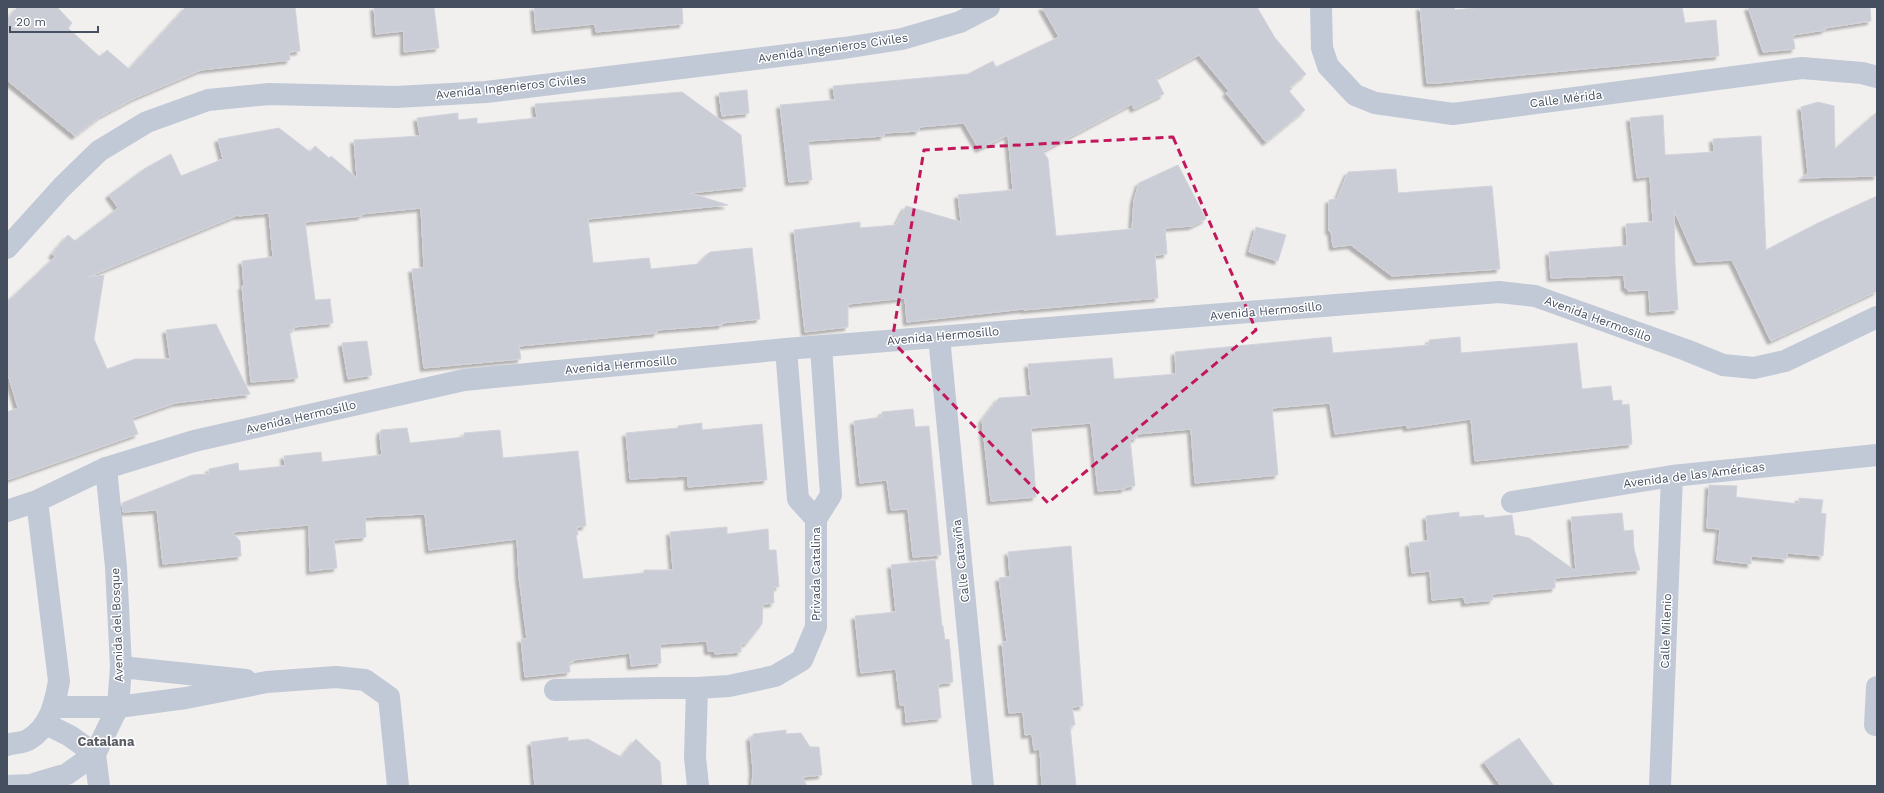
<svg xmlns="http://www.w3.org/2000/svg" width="1884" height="793" font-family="'Work Sans',sans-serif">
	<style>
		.building { fill: #cacdd5; stroke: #d2d4db; filter: url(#shadow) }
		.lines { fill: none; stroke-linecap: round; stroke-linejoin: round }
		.minor { stroke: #c1c9d6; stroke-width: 22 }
		.tertiary { stroke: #c1c9d6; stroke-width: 22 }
		.marked { fill: none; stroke: #c2185b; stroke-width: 3; stroke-dasharray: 8 5; stroke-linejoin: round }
		.labels { text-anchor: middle; stroke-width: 3; stroke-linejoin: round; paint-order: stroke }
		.street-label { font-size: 12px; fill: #454f5f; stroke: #fff }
		.neighbourhood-label { font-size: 13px; font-weight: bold; fill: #5b5e65; stroke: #fff }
	</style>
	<defs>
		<filter id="shadow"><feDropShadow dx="-3.5" dy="3.5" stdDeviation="1" flood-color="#0004"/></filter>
	</defs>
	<rect width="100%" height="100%" fill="#f2efef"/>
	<path class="building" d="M18,7H57L72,23L68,28L100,57L107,50L129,69L186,7H295L300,51L289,52L290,60L201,70L135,98L101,116L75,136L7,80V19Z
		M374,7H434L439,48L404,52V31L376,34Z
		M534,7H682L683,24L596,32L595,24L536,30Z
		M1042,7H1257L1275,38L1306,74L1290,87L1292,89L1289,91L1305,110L1266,142L1226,93L1229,91L1199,55L1156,78L1164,94L1134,109L1132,104L1043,151L1048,159L1056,236L1132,229L1134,200L1139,183L1178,165L1206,219L1192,226L1165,228L1167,254L1155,255L1158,298L1024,310V309L907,322L905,298L848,304V327L805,332L794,230L860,222V228L896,225L906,206L961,222L958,195L1013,190L1008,135L979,149L964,123L919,127V131L884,133V136L808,141L812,180L789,182L780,105L835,100L833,86L968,74L993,61L996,67L1059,37Z
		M1420,7H1454L1455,10L1484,7H1682L1685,23L1716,20L1719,56L1438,83H1427Z
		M1748,7H1870L1871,21L1825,28V30L1793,35L1795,49L1763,52Z
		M747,90L749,113L722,116L719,93Z
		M682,92L741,135L746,187L690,193L728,205L588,219L593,263L649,258L651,269L698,264L710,252L752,248L760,319L722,323V325L657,330V333L519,346L521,359L424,368L412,269L424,268L421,208L361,214L362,216L305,222L315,300L330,299L333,323L294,327V330H289L298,378L251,382L242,286H244L242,261L273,257L269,213L238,216V215L88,277L104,275L94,339L107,369L135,359H170L166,330L216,324L250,394L175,403L132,418L138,434L7,480V412L18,408L7,371V302L55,257L52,254L68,235L75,241L118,208L109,195L144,169L171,154L181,176L223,159L218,139L279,128L310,152L315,146L329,158L331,156L357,178L354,140L420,136L417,118L458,113V120L477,118V124L537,118L535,104Z
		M1818,102L1834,106L1835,149L1877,112V176L1802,178L1808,173L1801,107Z
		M1663,115L1665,155L1714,152L1713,139L1761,136L1766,250L1818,223L1877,196V291L1771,341L1732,260L1697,262L1674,210L1675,263L1678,310L1650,312L1649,290L1628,291V288H1625L1624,275L1551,278L1549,252L1627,246L1626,224L1653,222L1650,176L1637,178L1630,118Z
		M1396,169L1398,193L1492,186L1500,269L1392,276L1351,245L1333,247L1331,231H1329V200L1337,199L1348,172Z
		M1256,227L1286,235L1278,261L1249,252Z
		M1331,337L1333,353L1429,345V340L1460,337L1461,353L1577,343L1582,389L1611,386L1613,401L1622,400V405L1629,404L1632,444L1475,461L1471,419L1407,428L1406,425L1335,434L1330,403L1272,408L1278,475L1195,483L1191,429L1137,434V438L1130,439L1135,486L1124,487L1125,489L1098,491L1091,423L1031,428L1036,497L991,501L982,420L999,398L1031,396L1028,364L1112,358L1114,379L1176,374L1175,352Z
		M367,341L372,375L348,379L342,343Z
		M913,409L915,427L929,426L941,555L913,557L908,509L891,510L887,480L860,483L854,421L882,417V412Z
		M702,423V430L762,424L767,480L688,487V476L630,479L626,433L678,428V426Z
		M407,428L410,443L464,437V433L500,430L503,458L578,451L586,526L577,527L578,535H576L583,579L644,573V570H673L670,532L727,527V534L768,529L769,550H776L779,587H773L774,603L763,604L762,624L747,643L741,644V652L715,654L714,651H708L707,641L660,644L661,663L631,666L630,653L573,660V662H569L570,672L525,677L521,639H527L519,577L517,539L429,550L425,514L365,517L366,537L334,540L337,568L310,571L309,525L232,532L240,541L241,556L163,564L157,510L123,512L122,503L192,475L209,474V469L238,463L239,471L285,466L284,456L321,452L322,462L382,455L380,436L381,430Z
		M1709,485L1737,486L1736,497L1799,504V498L1823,500L1821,513L1826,514L1823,556L1787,553V559L1751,556V564L1717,560L1720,529L1707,528Z
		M1459,512V517L1484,515V518L1512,515L1515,535L1529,538L1576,571L1571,517L1622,513L1624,531L1633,530L1634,549L1640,570L1555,578V588L1492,594L1493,600L1465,603L1464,597L1432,600L1430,571L1412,573L1409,543L1428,541L1426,516Z
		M1071,546L1083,706L1072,707L1075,725L1070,726L1076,786H1042L1040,749L1034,750L1032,734L1025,735L1023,712L1009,713L1002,642H1007L999,578L1010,577L1008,552Z
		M935,560L942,626H943L945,640L949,639L953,682L938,684L941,718L906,722L905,705H900L896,669L861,673L855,616L896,612L891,565Z
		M786,730V734L801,733L810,747H819L822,775L802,777L807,786H752L753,770L750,737H753V734Z
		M568,737V741L588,739L621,757L636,739L660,762L662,786H535L531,742Z
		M1519,738L1554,786H1501L1484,762Z"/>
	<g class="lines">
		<path class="minor" d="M1321,7L1322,48L1328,66L1355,95L1375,103L1453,114L1802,68L1862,73L1877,77
			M939,337L983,786
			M786,349L798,499L816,519
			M106,468L194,441L464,380L786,349L1499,292L1535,296L1686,350L1723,365L1754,368L1785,361L1877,317
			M1512,502L1672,476L1877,455
			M121,667L246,680
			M555,690L659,688H697
			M54,707H118L186,698L267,682L336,677L365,680L389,697L398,786
			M46,724L70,736L95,754L99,786
			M1875,725L1877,687
			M698,786L695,757L697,688L729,686L775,676L802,660L816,627V519L831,495L821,346
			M1660,786L1672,476"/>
		<path class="tertiary" d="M7,248L62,187L99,151L147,122L208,100L269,94L396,97L486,92L844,48L902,39L960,22L989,7
			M7,511L37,501L106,468L116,567L121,667L118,707L95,754L67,774L30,785L7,786
			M7,745C13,743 23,743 28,740C50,727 55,704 59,681L37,501"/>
	</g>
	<path class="marked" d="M1173,137L1256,330L1048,503L892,341L924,150Z"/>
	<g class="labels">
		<g class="street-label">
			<text transform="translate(833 48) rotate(-8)" y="4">Avenida Ingenieros Civiles</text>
			<text transform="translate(511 87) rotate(-6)" y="4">Avenida Ingenieros Civiles</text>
			<text transform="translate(1566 99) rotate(-7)" y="4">Calle Mérida</text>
			<text transform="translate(1266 311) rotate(-5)" y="4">Avenida Hermosillo</text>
			<text transform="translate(1598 319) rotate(20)" y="4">Avenida Hermosillo</text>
			<text transform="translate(943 336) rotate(-5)" y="4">Avenida Hermosillo</text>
			<text transform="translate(621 365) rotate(-5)" y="4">Avenida Hermosillo</text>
			<text transform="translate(301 417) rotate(-13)" y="4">Avenida Hermosillo</text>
			<text transform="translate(1694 475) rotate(-7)" y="4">Avenida de las Américas</text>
			<text transform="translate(961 561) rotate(-96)" y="4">Calle Cataviña</text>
			<text transform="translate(816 574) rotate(-90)" y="4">Privada Catalina</text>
			<text transform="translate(117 625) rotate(-92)" y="4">Avenida del Bosque</text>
			<text transform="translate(1666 631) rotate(-88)" y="4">Calle Milenio</text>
		</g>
		<g class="neighbourhood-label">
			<text x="106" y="746">Catalana</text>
		</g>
	</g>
	<rect width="1884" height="793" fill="none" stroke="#454f5f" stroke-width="16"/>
	<path d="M10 26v6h88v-6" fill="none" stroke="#454f5f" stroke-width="2"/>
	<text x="16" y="26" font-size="12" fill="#454f5f" stroke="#ffffff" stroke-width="3" paint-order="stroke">20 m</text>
</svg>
